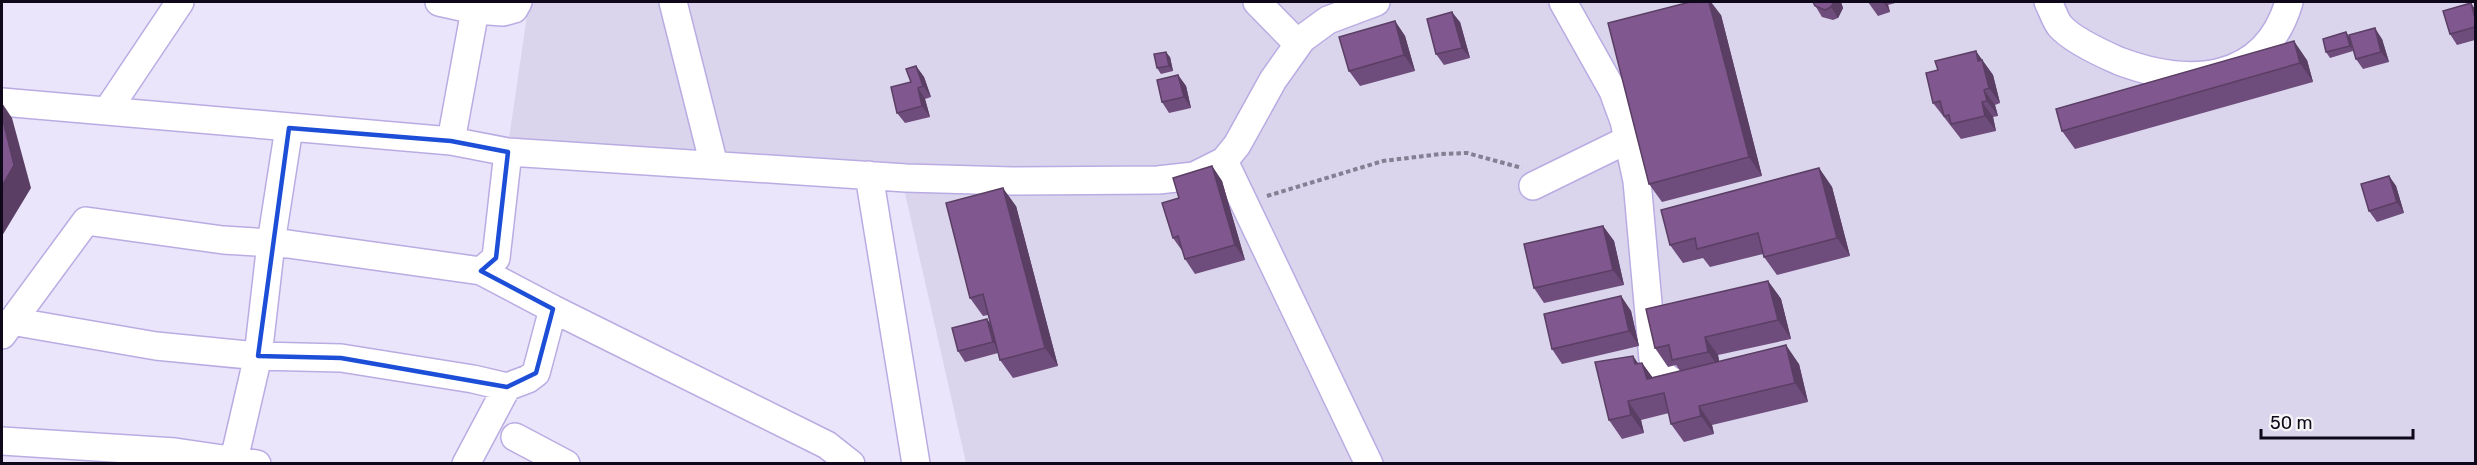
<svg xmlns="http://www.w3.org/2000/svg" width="2477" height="465" font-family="Rubik,sans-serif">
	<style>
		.built { fill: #dad4ed }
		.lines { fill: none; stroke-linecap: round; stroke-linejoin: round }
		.minor-casing { stroke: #baace2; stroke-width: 30 }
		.path { stroke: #857f93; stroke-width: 4; stroke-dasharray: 4.5 3; stroke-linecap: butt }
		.minor { stroke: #fff; stroke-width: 27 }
		.wall { fill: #6e4c7b }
		.shaded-wall { fill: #5a3e64 }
		.building { fill: #80588f; stroke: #5a3e64; stroke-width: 1.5 }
		.marked { fill: none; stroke: #1d4ed8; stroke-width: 4.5; stroke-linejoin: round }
	</style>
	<rect width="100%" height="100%" fill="#eae5fb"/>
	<path class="built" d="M529,2H2475V463H966L902,180L508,145Z"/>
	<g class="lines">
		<g class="minor-casing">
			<path id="minor" d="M439,2L475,10L451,141
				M673,2L714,165
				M1257,2L1298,44
				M1563,2L1613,91L1624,121L1637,181L1653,359C1666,381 1671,386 1697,381
				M2048,2C2052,9 2055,20 2060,26C2072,40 2103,54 2119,61C2188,87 2265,84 2289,2
				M475,10L503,12L514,9L518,2
				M2,102L451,141L508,152L906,178L1012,181L1158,180L1194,176L1224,161L1237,145L1273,80L1302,39L1328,20L1376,2
				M107,111L180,2
				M1224,161L1369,464
				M869,175L916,464
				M1533,186L1629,139
				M481,271L496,258L508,152
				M11,321L156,346L258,356L341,358L473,379L507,387L528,379L536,373L553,309
				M2,335L86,221L223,240L288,244L481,271L553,309L827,445L851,464
				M515,437L566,464
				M2,441L175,452L257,464
				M233,464L258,356L271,243L289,128
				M466,464L507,387"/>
		</g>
		<path class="path" d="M1267,196L1383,161L1441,154L1467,153L1522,168"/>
		<use href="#minor" class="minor"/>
	</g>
	<path class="wall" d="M1813,2H1841L1843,8L1838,18L1833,20L1822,17Z
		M1868,2H1899L1888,5L1890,12L1878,16Z
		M2475,9V40L2457,45L2450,34Z
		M1721,15L1762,176L1662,202L1649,184Z
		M1395,21L1405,36L1415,71L1360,86L1349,71Z
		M1460,22L1470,58L1444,65L1436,54Z
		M2346,32L2353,51L2330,58L2326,52Z
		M2382,39L2389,62L2363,69L2356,59Z
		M1170,57L1173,71L1161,74L1157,68Z
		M1982,60L1993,75L2000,103L1995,105L1998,116L1993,117L1996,131L1961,139L1933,103Z
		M2307,60L2313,82L2075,149L2062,131Z
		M916,66L924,77L931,97L925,99L930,117L905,123L897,113L911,82Z
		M1178,75L1186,86L1191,108L1169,113L1162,102Z
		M1212,166L1222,181L1245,260L1195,274L1185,259L1183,252L1173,238L1179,198Z
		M1819,168L1832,187L1850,256L1777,275L1764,257L1763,254L1710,267L1703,258L1683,263L1670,245Z
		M2389,176L2396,186L2404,213L2377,222L2369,211Z
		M1016,206L1058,366L1013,378L1000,360L998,353L965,362L958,351L990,323L988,315L983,316L970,298Z
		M1603,226L1614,241L1624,285L1544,303L1534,288Z
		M1768,281L1781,299L1791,339L1718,355L1719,362L1799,364L1808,402L1712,425L1714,434L1684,442L1671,424L1669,413L1641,420L1644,433L1622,439L1609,420L1638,363H1642L1653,378L1680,371L1676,365L1668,367L1655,348Z
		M1621,296L1631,311L1639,346L1562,364L1552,349Z"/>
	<path class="shaded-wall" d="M1709,2H1711L1721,15L1762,176L1749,157Z
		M1834,2H1841L1843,8L1838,18L1831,7Z
		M1883,2H1886L1888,5L1890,12Z
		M2471,3L2475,9V18Z
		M1452,12L1460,22L1470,58L1462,48Z
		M1395,21L1405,36L1415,71L1404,55Z
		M2375,28L2382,39L2389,62L2381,52Z
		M2346,32L2350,38L2353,51L2350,46Z
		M2294,41L2307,60L2313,82L2300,63Z
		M1976,51L1993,75L2000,103L1989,88L1978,61Z
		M1166,52L1170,57L1173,71L1169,66Z
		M916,66L924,77L931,97L923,86Z
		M1178,75L1186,86L1191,108L1184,97Z
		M918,88L925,99L930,117L922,106Z
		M1984,90L1995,105L1998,116L1987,101Z
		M1982,102L1993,117L1996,131L1985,116Z
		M2,103L12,118L31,188L2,236Z
		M1212,166L1222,181L1245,260L1235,245Z
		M1819,168L1832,187L1850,256L1837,238Z
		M2389,176L2396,186L2404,213L2397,202Z
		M1003,188L1016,206L1058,366L1045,348Z
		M1603,226L1614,241L1624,285L1613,270Z
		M1768,281L1781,299L1791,339L1778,320Z
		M1621,296L1631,311L1639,346L1629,331Z
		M987,319L995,329L1001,352L993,342Z
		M1705,337L1718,355L1721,370L1708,352Z
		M1786,345L1799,364L1808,402L1795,383Z
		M1633,356L1645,373L1642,363L1655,381L1659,394L1635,364Z
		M1628,401L1641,420L1644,433L1631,415Z
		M1699,406L1712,425L1714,434L1701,416Z"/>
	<path class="building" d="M1690,2H1709L1749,157L1649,184L1608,23Z
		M1813,2H1834L1831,7L1825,10L1815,6Z
		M2471,3L2475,18V27L2450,34L2443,11Z
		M1452,12L1462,48L1436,54L1427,19Z
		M1395,21L1404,55L1349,71L1339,37Z
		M2375,28L2381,52L2356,59L2349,35Z
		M2346,32L2350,46L2326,52L2323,39Z
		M2294,41L2300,63L2062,131L2056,109Z
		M1976,51L1978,61L1982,60L1989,88L1984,90L1987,101L1982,102L1985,116L1951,124L1949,115L1944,116L1940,101L1933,103L1926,73L1938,70L1935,61Z
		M1166,52L1169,66L1157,68L1154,54Z
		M916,66L923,86L918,88L922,106L897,113L891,87L911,82L906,69Z
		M1178,75L1184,97L1162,102L1157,80Z
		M2,116L14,165L2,186Z
		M1212,166L1235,245L1185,259L1178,236L1173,238L1162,203L1179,198L1173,178Z
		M1819,168L1837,238L1764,257L1758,233L1697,249L1695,238L1670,245L1661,210Z
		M2389,176L2397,202L2369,211L2361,184Z
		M1003,188L1045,348L1000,360L983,294L970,298L946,203Z
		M1603,226L1613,270L1534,288L1524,244Z
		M1768,281L1778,320L1705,337L1708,352L1672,360L1669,345L1655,348L1646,309Z
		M1621,296L1629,331L1552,349L1544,314Z
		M987,319L993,342L958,351L952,328Z
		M1786,345L1795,383L1699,406L1701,416L1671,424L1664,393L1628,401L1631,415L1609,420L1595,362L1633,356L1635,364L1642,363L1647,379Z"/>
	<path class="marked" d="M289,128L451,141L508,152L496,258L481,271L553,309L536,373L507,387L341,358L258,356Z"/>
	<rect width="2477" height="465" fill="none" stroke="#0e081a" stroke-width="6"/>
	<path d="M2261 429v9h152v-9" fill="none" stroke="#0e081a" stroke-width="3"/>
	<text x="2270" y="429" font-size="18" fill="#0e081a" stroke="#f6f6f6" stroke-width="4.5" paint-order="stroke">50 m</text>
</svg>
